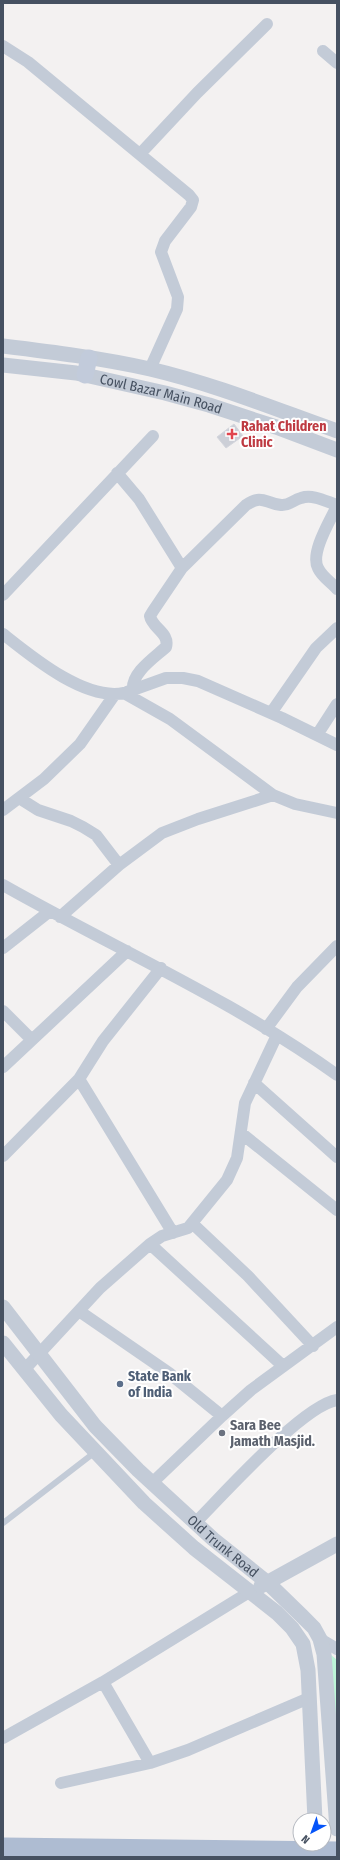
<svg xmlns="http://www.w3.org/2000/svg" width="340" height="1860" font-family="'Fira Sans Condensed',sans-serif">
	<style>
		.green { fill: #bcf5d8 }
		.building { fill: #cccfd7; stroke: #d4d6dd }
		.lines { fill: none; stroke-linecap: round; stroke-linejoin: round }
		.service { stroke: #c3cbd7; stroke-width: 6 }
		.minor { stroke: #c3cbd7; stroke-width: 12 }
		.tertiary { stroke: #c3cbd7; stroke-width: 15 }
		.secondary { stroke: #c2cbdb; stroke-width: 17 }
		.primary { stroke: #aebcd2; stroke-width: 19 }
		.health-dot { fill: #e0444e; stroke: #fff; stroke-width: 1.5 }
		.service-dot { fill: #5c6f8a; stroke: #fff; stroke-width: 1.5 }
		.worship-dot { fill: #6b7280; stroke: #fff; stroke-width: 1.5 }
		.labels { text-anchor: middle; stroke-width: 4; stroke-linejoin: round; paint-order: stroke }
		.street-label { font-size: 14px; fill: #465161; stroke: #fff }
		.health-label { font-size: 14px; font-weight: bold; fill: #be3a42; stroke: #fff; text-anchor: start }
		.service-label { font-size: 14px; font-weight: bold; fill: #4e5e75; stroke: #fff; text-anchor: start }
		.worship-label { font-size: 14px; font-weight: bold; fill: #5b616d; stroke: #fff; text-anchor: start }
	</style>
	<rect width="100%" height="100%" fill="#f3f1f1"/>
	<path class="green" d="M330,1654L337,1660V1734Z"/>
	<path class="building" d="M234,424L243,436L226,448L217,437Z"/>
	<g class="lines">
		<path class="service" d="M3,1523L95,1452"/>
		<path class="minor" d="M3,46L28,62L189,195L193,200L191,207L165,241L161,252L178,297L177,309L150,369
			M323,51L337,63
			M140,154L197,93L267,24
			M117,473L139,499L182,568
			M337,506C330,521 310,553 318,568C322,577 331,582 337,589
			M3,595L153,436
			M3,634C32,657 85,701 124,693L170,719L273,795L295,804L337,813
			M133,690C131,673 154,658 166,647C170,633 152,628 150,616L153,611L182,568L246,505C263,494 264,503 281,505C289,506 293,500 301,498C313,494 325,501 337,505
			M127,692L166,678H183L198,681L282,718L337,745
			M271,713L316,648L337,628
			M317,735L337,704
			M19,798L38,810L71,821L83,827L96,835L119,865
			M3,810L44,779L80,744L115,694
			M3,885C114,948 233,1000 337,1075
			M60,917L119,865L162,833L198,819L273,795
			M3,948L50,911
			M3,1011L32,1040
			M266,1029L297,987L337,946
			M3,1067L127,951
			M79,1079L173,1233
			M254,1083L337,1157
			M241,1133L337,1210
			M3,1156L79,1079L103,1041L161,968
			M193,1224L248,1276L313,1346
			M150,1244L283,1366
			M79,1311L169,1373L222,1416
			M25,1369L100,1288L150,1244L162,1236L188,1228L227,1180L237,1158L245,1103L277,1035
			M152,1483L222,1416L251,1390L337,1327
			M195,1523C222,1496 303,1405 337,1400
			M320,1639L337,1649
			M103,1682L150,1763
			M3,1738L103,1682L251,1591
			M61,1783L150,1763L188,1750L309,1698"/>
		<g class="tertiary">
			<path d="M3,346C52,352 101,358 150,369C214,384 275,409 337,431"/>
			<path id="s1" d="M3,365L76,373L165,393L209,405L276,427L337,450"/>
			<path id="s2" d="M3,1307L95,1426L138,1470L213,1539L268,1583L302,1616L314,1628L320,1639L324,1654L337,1829"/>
			<path d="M3,1343L61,1415L144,1503L194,1548L277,1613L292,1628L303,1644L308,1670L315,1820"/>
			<path d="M261,1586L337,1544"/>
		</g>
		<path class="secondary" d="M85,375L89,358"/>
		<path class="primary" d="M3,1847L337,1851"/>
	</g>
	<path class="health-dot" d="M230 428h4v4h4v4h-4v4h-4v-4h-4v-4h4z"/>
	<circle class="service-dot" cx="120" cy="1384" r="4"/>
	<circle class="worship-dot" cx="222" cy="1433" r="4"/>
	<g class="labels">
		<g class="street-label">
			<text dy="5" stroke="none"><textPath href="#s1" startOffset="161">Cowl Bazar Main Road</textPath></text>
			<text dy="5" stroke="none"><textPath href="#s2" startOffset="326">Old Trunk Road</textPath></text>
		</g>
		<g class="health-label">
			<text x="241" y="431">Rahat Children<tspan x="241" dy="16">Clinic</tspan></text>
		</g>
		<g class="service-label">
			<text x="128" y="1381">State Bank<tspan x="128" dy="16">of India</tspan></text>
		</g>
		<g class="worship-label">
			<text x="230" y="1430">Sara Bee<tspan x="230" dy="16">Jamath Masjid.</tspan></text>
		</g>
	</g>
	<rect width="340" height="1860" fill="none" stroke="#465161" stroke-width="8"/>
	<g transform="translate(312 1832) rotate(221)"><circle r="19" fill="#ffffff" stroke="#b5b9c0"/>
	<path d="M0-3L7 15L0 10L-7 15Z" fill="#0554f9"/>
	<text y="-6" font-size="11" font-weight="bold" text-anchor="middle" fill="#465161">N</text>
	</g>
</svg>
